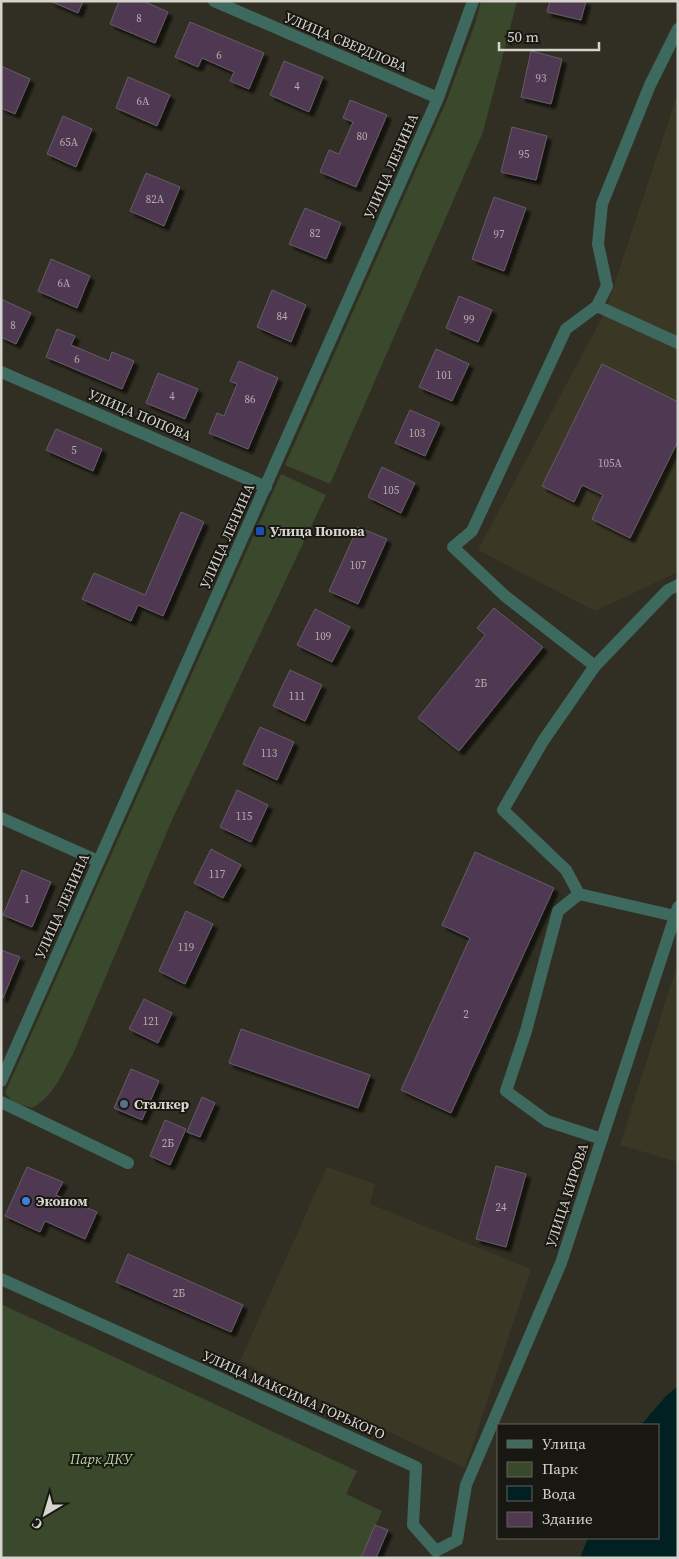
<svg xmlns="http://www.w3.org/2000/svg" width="679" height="1559" font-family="'Source Serif 4',serif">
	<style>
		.built { fill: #3b3725 }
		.green { fill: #3a482c }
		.water { fill: #002021 }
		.building { fill: #503951; stroke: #655b65; filter: url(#shadow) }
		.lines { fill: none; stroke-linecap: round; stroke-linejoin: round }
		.minor { stroke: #3e695f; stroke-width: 12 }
		.transit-dot { fill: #1a4fb4; stroke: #181712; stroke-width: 2 }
		.service-dot { fill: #5c6f8a; stroke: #181712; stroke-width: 2 }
		.shop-dot { fill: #3f7fe0; stroke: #181712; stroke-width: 2 }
		.labels { text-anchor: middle; stroke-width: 4; stroke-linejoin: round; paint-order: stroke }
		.number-label { font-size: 11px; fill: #b4adae }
		.street-label { font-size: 14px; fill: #d5d4cd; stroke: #181712 }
		.poi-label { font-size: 14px; font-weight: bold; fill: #d5d4cd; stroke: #181712; text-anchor: start }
		.park-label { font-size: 14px; font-style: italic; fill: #bbd79f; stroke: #181712 }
	</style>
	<defs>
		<filter id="shadow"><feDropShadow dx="4.5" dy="4.5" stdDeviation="1" flood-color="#0009"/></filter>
	</defs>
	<rect width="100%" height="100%" fill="#312f23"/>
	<path class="built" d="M678,93V572L595,611L478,550L605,312Z
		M678,962V1162L620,1145Z
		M327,1167L375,1184L370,1204L531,1269L465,1468L240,1361Z"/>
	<path class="green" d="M481,1H517L483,132L330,484L285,465L446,102L475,24Z
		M281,474L326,495L172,820L73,1054C61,1075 54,1096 32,1108C22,1105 11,1102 5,1093Z
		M1,1304L357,1471L346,1494L382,1511L361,1558H1Z"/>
	<path class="water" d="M678,1386V1558H580L588,1538H658V1425H641L666,1396Z"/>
	<path class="building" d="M50,1H83L78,13Z
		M119,1H143L168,12L155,43L110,24Z
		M550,1H586L581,20L547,12Z
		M190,22L264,53L249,89L230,81L234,72L202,58L198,67L175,57Z
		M531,51L562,59L551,104L521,97Z
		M284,61L323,77L309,112L270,95Z
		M1,66L30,79L15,114L1,108Z
		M128,77L170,95L157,126L116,108Z
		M350,100L387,115L356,187L320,172L329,150L339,154L353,122L343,118Z
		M63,116L92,129L76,167L47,154Z
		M512,127L547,136L536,180L501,172Z
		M146,173L180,187L164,226L130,211Z
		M494,197L526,208L504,271L472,259Z
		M305,208L341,223L326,259L289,244Z
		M51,259L90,276L77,308L38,291Z
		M272,290L306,305L291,342L257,327Z
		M459,296L492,310L478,342L446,328Z
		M1,299L31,313L16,344L1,337Z
		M57,329L75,336L71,345L109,361L112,352L134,361L122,389L46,357Z
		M436,349L469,364L452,401L419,387Z
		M239,361L278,378L248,449L209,433L217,413L224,416L237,384L230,381Z
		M602,364L678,402V441L630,538L592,519L603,495L582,485L574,502L542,486Z
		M158,373L198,389L185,419L146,403Z
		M410,410L440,423L425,456L395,443Z
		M56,429L102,449L93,471L46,450Z
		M382,467L415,483L401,513L368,497Z
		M181,512L204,522L163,616L138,605L131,621L82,599L94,573L145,595Z
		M358,527L387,539L358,604L329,591Z
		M494,608L543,647L459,751L418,718L485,635L477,628Z
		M315,609L350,627L332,662L297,645Z
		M290,670L322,685L305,721L273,706Z
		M260,727L294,742L277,780L243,764Z
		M237,790L268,805L251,842L220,827Z
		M211,849L241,865L223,898L194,883Z
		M475,852L554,888L451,1113L401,1090L470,938L442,925Z
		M22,870L51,882L32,927L3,915Z
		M186,911L213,924L185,984L159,971Z
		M1,950L20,957L3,998L1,997Z
		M144,999L172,1013L158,1043L129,1029Z
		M241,1029L370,1075L358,1108L229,1063Z
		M131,1069L159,1081L142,1120L114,1108Z
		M202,1097L215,1103L200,1137L187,1132Z
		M165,1120L186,1129L170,1165L150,1156Z
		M496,1166L526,1174L506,1247L476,1239Z
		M27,1167L63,1182L56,1195L97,1212L85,1239L45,1221L40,1232L5,1216Z
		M128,1254L243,1305L231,1332L116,1282Z
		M375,1525L388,1530L376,1558H361Z"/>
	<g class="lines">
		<path class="minor" d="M214,1L438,98
			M597,306L607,286L598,244L602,204L650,85L678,29
			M678,343L597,306L566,329L472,531L453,547L505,596L595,666L668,590L678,585
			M1,372L266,487
			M595,666L543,741L503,810L566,870L579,894L558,911L526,1031L506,1091L547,1121L602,1139
			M1,818L98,861
			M579,894L675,916
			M1,1081L438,98L473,1
			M1,1102L128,1163
			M1,1279L416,1467L413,1525L436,1551L457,1540L466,1485L561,1263L678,907"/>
	</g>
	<rect class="transit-dot" x="255" y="526" width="10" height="10" rx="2.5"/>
	<circle class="service-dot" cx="124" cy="1104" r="5"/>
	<circle class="shop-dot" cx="26" cy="1201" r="5"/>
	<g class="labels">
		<g class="number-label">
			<text x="139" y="22">8</text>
			<text x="219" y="59">6</text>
			<text x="541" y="82">93</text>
			<text x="297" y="90">4</text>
			<text x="143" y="105">6А</text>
			<text x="362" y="140">80</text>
			<text x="69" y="146">65А</text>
			<text x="524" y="158">95</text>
			<text x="155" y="203">82А</text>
			<text x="315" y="237">82</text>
			<text x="499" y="238">97</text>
			<text x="64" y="287">6А</text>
			<text x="282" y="320">84</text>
			<text x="469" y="323">99</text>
			<text x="13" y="329">8</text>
			<text x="77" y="363">6</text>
			<text x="444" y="379">101</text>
			<text x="172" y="400">4</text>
			<text x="250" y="403">86</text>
			<text x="417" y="437">103</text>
			<text x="74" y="454">5</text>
			<text x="610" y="467">105А</text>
			<text x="391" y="494">105</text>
			<text x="358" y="569">107</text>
			<text x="323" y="640">109</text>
			<text x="481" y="687">2Б</text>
			<text x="297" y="700">111</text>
			<text x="269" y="757">113</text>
			<text x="244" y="820">115</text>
			<text x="217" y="878">117</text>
			<text x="27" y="903">1</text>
			<text x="186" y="951">119</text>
			<text x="466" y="1018">2</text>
			<text x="151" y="1025">121</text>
			<text x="168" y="1147">2Б</text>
			<text x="501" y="1211">24</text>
			<text x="179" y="1297">2Б</text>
		</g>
		<g class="street-label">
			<text transform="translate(346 42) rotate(23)" y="5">УЛИЦА СВЕРДЛОВА</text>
			<text transform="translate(391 166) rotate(-66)" y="5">УЛИЦА ЛЕНИНА</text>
			<text transform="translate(140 415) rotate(23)" y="5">УЛИЦА ПОПОВА</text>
			<text transform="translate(227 536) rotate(-66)" y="5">УЛИЦА ЛЕНИНА</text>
			<text transform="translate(62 906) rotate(-66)" y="5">УЛИЦА ЛЕНИНА</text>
			<text transform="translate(567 1195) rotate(-72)" y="5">УЛИЦА КИРОВА</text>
			<text transform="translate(294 1395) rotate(24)" y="5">УЛИЦА МАКСИМА ГОРЬКОГО</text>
		</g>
		<g class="poi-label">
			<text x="270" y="536">Улица Попова</text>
			<text x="134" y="1109">Сталкер</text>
			<text x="36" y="1206">Эконом</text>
		</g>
		<g class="park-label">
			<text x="101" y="1464">Парк ДКУ</text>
		</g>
	</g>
	<rect width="679" height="1559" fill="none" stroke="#d5d4cd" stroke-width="5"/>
	<rect x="497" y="1424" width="162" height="115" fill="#181712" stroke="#64635d"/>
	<rect x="507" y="1440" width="25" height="8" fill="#3e695f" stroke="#64635d"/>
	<text x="542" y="1449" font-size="15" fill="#d5d4cd">Улица</text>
	<rect x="507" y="1462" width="25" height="15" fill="#3a482c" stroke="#64635d"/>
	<text x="542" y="1474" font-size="15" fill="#d5d4cd">Парк</text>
	<rect x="507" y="1486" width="25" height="15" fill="#002021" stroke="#64635d"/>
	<text x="542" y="1499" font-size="15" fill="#d5d4cd">Вода</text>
	<rect x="507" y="1512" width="25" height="15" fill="#503951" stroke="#64635d"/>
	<text x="542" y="1524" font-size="15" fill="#d5d4cd">Здание</text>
	<g transform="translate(45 1514) rotate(218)" stroke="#181712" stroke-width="4" paint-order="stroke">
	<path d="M0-4L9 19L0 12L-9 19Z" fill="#d5d4cd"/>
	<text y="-8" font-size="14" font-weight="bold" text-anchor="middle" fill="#d5d4cd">С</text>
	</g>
	<path d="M499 42v8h100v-8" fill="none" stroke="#d5d4cd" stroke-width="2.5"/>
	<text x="507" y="42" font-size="15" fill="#d5d4cd" stroke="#181712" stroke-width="4" paint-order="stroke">50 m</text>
</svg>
